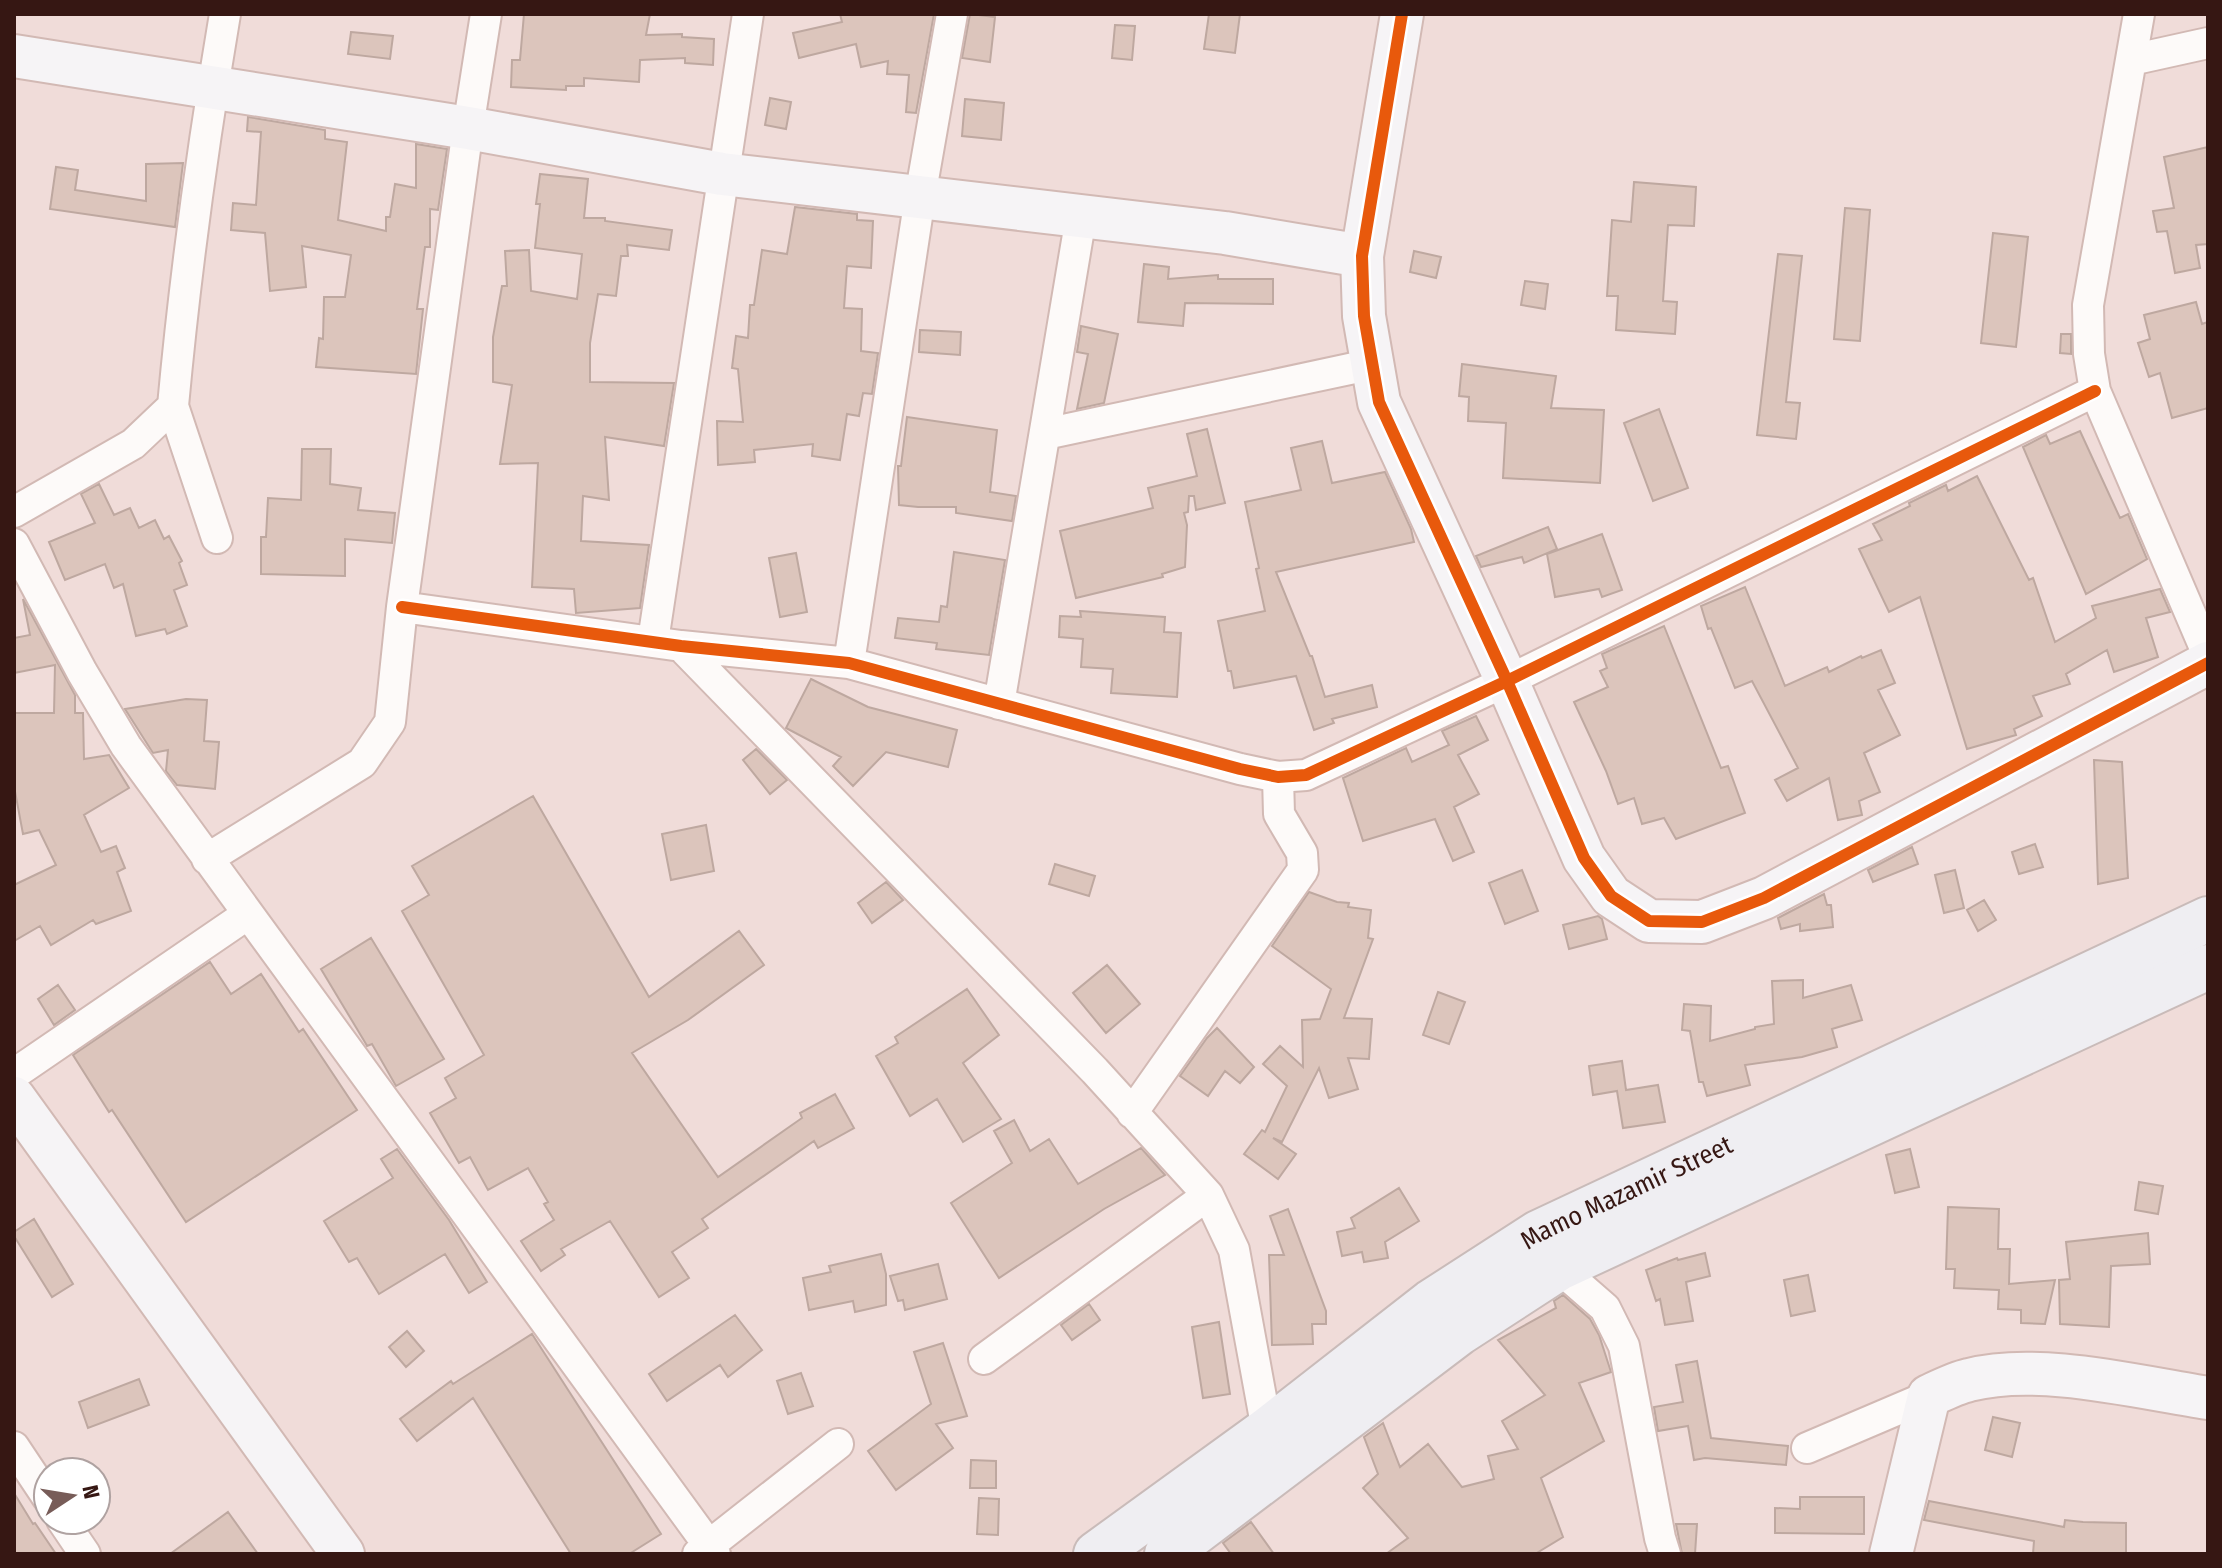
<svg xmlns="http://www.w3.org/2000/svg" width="2222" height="1568" font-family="'Fira Sans Condensed',sans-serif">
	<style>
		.building { fill: #dcc5bc; stroke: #bea8a0; stroke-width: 2 }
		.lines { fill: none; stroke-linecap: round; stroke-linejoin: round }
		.street-casing { stroke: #d2b9b4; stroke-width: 34 }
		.secondary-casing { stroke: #d2b9b4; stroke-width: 46 }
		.primary-casing { stroke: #c9bbb9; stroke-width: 48 }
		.street { stroke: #fdfaf9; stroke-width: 30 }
		.secondary { stroke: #f6f4f6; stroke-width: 42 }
		.primary { stroke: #efeef2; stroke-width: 44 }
		.cycleway-casing { stroke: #fff; stroke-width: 17 }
		.cycleway { stroke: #e8590c; stroke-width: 12 }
		.labels { text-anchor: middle; stroke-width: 6; stroke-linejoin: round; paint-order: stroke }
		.street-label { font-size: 26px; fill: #361713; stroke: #fff }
	</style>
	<rect width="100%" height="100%" fill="#f0dcd9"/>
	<path class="building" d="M524,14H650L646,35L682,34V37L714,39L713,65L685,63V58L640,60L639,82L584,78V86H566V90L511,87L512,60H520Z
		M840,14H934L916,113L906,112L909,75L887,74L888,61L861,67L856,44L799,58L793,33L842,22Z
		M970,14L995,17L990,62L962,58Z
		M1209,14H1240L1235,53L1204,49Z
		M1115,25L1135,26L1132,60L1112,58Z
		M351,32L393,36L390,59L348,54Z
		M770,98L791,102L786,129L765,125Z
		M965,99L1004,103L1001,140L962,136Z
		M248,117L325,130V139L347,142L338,220L386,231V217H390L395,184L416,188V144L447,149L438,210L430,209V247H425L417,309H423L416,374L316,367L319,338L323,339L324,297H345L351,255L302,246L306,287L270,291L265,233L231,230L233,203L256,205L261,132L247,131Z
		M2208,147V244L2196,245L2200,268L2175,273L2167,231L2157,232L2153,211L2174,208L2164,157Z
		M183,163L175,227L50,209L56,167L78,170L75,190L146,201V164Z
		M540,174L588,179L584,218H605V221L672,230L669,250L627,245L628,256H621L616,296L598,294L590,343V382L674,383L664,446L605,437L609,500L583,496L581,541L649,545L640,608L576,613L574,589L532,587L538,463L500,464L512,385L493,382V337L502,286H507L505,251L529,250L531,291L577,299L582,254L535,248L540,204H536Z
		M1634,182L1696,187L1694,226L1668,225L1663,301L1677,302L1675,334L1616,330L1618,296H1607L1612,220L1631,222Z
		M795,207L857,214V220L873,221L871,268L847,266L844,308L862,309L861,351L878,353L872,394L863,393L859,416L847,414L840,460L812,456L813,444L754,450L755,462L718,465L717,421L743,422L738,369L732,368L736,336L748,338L750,305H754L762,250L787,254Z
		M1845,208L1870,210L1860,341L1834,339Z
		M1993,233L2028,237L2016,347L1981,343Z
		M1414,251L1441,257L1436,278L1410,272Z
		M1778,254L1802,256L1786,402L1800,403L1796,439L1757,435Z
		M1144,264L1169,267L1168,279L1218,275V279H1273V304L1185,303L1183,326L1138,322Z
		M1525,281L1548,284L1545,309L1521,305Z
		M2196,302L2202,324L2208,322V408L2172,418L2160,373L2149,377L2138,343L2150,339L2144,315Z
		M1081,326L1118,334L1104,403L1077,409L1088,354L1077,352Z
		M920,330L961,332L960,355L919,352Z
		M2061,334H2071V354L2060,353Z
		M1462,364L1556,376L1551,408L1604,410L1600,483L1503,478L1506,423L1468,421L1469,397L1459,396Z
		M1659,409L1688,488L1653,501L1624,423Z
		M907,417L997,430L990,492L1016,496L1012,521L956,513V507H918L899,505L898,466H901Z
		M1207,429L1225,503L1196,510L1194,496H1189L1188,512L1184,513L1187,525L1185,567L1162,574L1163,577L1076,598L1060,531L1153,508L1148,488L1197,476L1187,434Z
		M2080,431L2120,518L2128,514L2147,559L2086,594L2023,447L2046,435L2050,444Z
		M1322,441L1332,483L1385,472L1411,529L1414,542L1276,572L1310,656H1312L1325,697L1372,685L1377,707L1332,719L1334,723L1314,730L1296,676L1234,688L1231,671H1228L1218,621L1265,611L1256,569L1259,568L1245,502L1301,490L1291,448Z
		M302,449H331L330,484L361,488L358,510L395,513L392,543L345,539V576L261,574V537H266L268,498L301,500Z
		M1977,476L2029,580L2033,578L2055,642L2096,618L2092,606L2160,589L2170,612L2146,618L2158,657L2114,672L2107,650L2066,674L2070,684L2033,696L2042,716L2014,729L2016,735L1967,749L1920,597L1889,612L1859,549L1882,540L1873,524L1910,506L1909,503L1946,485L1948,491Z
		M99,484L114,515L130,508L139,528L155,520L164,539L169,536L182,561L179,563L187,585L174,590L187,626L167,634L165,629L136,636L123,584L114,588L105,564L65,580L49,542L95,523L81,494Z
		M1548,527L1557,549L1524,563L1522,557L1481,567L1476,556Z
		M1602,534L1622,590L1602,597L1599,589L1555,597L1547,554Z
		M954,552L1005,560L989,655L936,649L937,643L895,638L898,618L939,622L941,606L947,607Z
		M796,553L807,612L780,617L769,558Z
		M1745,587L1785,686L1827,667L1829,672L1861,656L1862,658L1881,650L1895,683L1878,690L1900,735L1864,753L1880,792L1859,801L1862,815L1838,820L1829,778L1787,801L1775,780L1798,768L1752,681L1735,688L1711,628L1708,629L1701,606Z
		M23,599L75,695V713H83L84,759L109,755L129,788L84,815L101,852L116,846L125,868L117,872L131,911L96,924L93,920L51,945L40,926L14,941V885L56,865L39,830L23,834L14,786L15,713H54L55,665L14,673V638L30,635Z
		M1080,611L1165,617L1164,632L1181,633L1177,697L1111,693L1113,669L1081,667L1083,639L1059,637L1060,616L1081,617Z
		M1664,626L1721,768L1728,766L1745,813L1676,839L1664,818L1642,824L1634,798L1618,804L1606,771L1574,702L1608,687L1600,671L1607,668L1602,654Z
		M811,679L868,707L957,730L948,767L886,752L853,786L833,766L841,757L786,728Z
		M186,699L207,700L204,741L219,742L215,789L177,785L166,771L168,750L153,753L125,709Z
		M1476,716L1488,740L1458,755L1479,794L1454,807L1474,852L1453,861L1435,819L1363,841L1343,778L1406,748L1412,762L1449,745L1442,731Z
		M756,749L787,780L770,794L743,760Z
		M2094,760L2122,762L2128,878L2098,884Z
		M533,796L649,997L739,931L764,965L688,1020L632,1053L718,1177L802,1118L800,1113L835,1094L854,1128L818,1148L814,1141L702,1219L708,1228L672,1252L689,1278L659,1297L610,1221L561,1249L565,1255L541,1271L521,1241L554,1220L544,1204L548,1202L528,1168L488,1190L470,1157L459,1163L430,1113L456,1098L445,1078L484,1055L402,911L429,895L412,866Z
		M706,825L714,871L671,880L662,834Z
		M2035,844L2043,867L2019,874L2012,852Z
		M1912,847L1918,864L1873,882L1868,870Z
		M1055,864L1095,876L1089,896L1049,884Z
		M1522,870L1538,911L1505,924L1489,883Z
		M1955,870L1964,908L1944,913L1935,875Z
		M886,882L903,900L872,923L858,903Z
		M1309,892L1337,902L1349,903L1348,907L1371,910L1368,938L1373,939L1344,1018L1372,1019L1369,1059L1348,1058L1358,1089L1329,1098L1319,1068L1282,1142L1273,1138L1296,1154L1278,1179L1244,1154L1262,1130L1265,1132L1287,1086L1263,1064L1280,1046L1303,1067L1302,1020L1320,1019L1331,989L1272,946Z
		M1824,894L1827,905H1831L1833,927L1800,931V924L1781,929L1778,918Z
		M1984,900L1996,920L1978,931L1967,910Z
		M1598,916L1602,919L1607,939L1569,949L1563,925Z
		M371,938L444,1059L396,1086L372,1044L367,1046L366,1044L321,969Z
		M210,962L231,994L261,974L299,1032L303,1029L357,1110L186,1222L112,1110L109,1112L73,1055Z
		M1107,965L1140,1004L1106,1033L1073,993Z
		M1803,980V998L1851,985L1862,1020L1832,1029L1837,1047L1802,1057L1745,1065L1750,1085L1707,1096L1703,1082H1699L1690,1031L1682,1030L1684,1004L1711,1006L1710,1041L1755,1029V1027L1774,1024L1772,981Z
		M58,985L75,1010L54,1025L38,999Z
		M967,989L999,1035L963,1063L1001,1119L963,1142L937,1099L910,1116L876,1056L898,1043L895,1037Z
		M1438,992L1465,1002L1449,1044L1423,1035Z
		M1217,1028L1254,1067L1240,1083L1225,1071L1208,1096L1180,1076L1207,1038Z
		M1622,1061L1626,1090L1658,1085L1665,1122L1623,1128L1617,1091L1593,1095L1589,1066Z
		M1014,1120L1030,1151L1049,1139L1078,1184L1141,1148L1165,1175L1104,1209L999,1278L951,1203L1012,1163L994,1131Z
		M397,1149L449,1220L487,1282L469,1293L445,1254L379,1294L357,1258L349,1262L324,1221L393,1178L381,1159Z
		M1910,1149L1919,1187L1895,1193L1886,1155Z
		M2139,1182L2163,1186L2158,1214L2135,1210Z
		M1399,1188L1419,1221L1385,1242L1388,1258L1364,1262L1362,1252L1342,1256L1337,1232L1355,1228L1351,1218Z
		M1948,1207L1999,1209L1998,1249H2010L2009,1284L2055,1280L2045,1324L2021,1323V1310L1998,1309L1999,1290L1954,1288L1955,1269H1946Z
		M1288,1209L1326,1311V1324H1312L1313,1344L1272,1345L1269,1255H1284L1270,1216Z
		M34,1219L73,1284L52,1297L14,1236V1232Z
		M2148,1233L2150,1264L2111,1266L2109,1327L2060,1324L2059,1280L2070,1279L2066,1242Z
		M1705,1253L1710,1276L1686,1282L1693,1321L1665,1325L1660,1299L1656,1301L1646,1270L1677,1258L1678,1260Z
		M881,1254L886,1274V1305L855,1312L853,1301L809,1310L803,1278L831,1272L829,1266Z
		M938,1264L947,1299L905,1310L903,1300L898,1301L890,1276Z
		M1808,1275L1815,1311L1791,1316L1784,1280Z
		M1563,1295L1590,1319L1599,1335L1611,1372L1579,1383L1604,1441L1541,1478L1563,1537L1535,1554H1386L1408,1538L1363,1488L1378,1474L1364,1437L1383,1423L1400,1467L1428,1444L1462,1487L1494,1479L1488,1456L1518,1449L1502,1421L1545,1395L1498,1340L1556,1308L1554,1301Z
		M1089,1304L1100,1320L1072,1340L1061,1325Z
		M735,1315L762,1350L728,1377L720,1365L667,1401L649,1374Z
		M1219,1322L1230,1394L1203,1398L1192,1327Z
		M407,1331L424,1351L406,1367L389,1347Z
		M532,1334L661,1534L629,1554H571L473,1398L417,1441L400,1419L451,1381L453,1384Z
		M943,1343L967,1416L936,1424L953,1448L896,1490L868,1451L931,1404L914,1352Z
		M1697,1361L1711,1438L1788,1446L1786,1465L1705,1458L1694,1460L1688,1426L1658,1431L1654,1407L1683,1402L1676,1365Z
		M801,1373L813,1406L788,1414L777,1381Z
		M139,1379L149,1405L88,1428L79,1402Z
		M1993,1417L2020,1423L2012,1457L1985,1450Z
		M971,1460L996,1461V1488H970Z
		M14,1493L33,1524L35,1523L56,1554H14Z
		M1800,1497H1864V1534L1775,1533V1508L1800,1509Z
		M979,1498L999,1499L998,1535L977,1534Z
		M1929,1501L2064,1527L2065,1520L2083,1522L2126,1523V1554H2033L2034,1541L1924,1520Z
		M228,1512L258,1554H170Z
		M1251,1522L1274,1554H1231L1223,1543Z
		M1676,1524H1697L1695,1554H1682Z"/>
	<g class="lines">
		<g class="street-casing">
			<path id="street" d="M2139,14L2088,305L2089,354L2095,391L2208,655
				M2131,60L2208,43
				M173,406L217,538
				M1045,434L1373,364
				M14,512L133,444L173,406C185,275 203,144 225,14
				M14,544L82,672L126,746L715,1554
				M402,607L681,646L849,663L1240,769L1278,777L1306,775L1507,681L2095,391
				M653,641L748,14
				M681,646L1095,1071L1208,1195L1234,1250L1267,1430L1277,1443
				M849,663L920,197L952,14
				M999,704L1081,217
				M207,859L362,763L390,722L402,607L468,128L486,14
				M14,1074L248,914
				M1132,1113L1303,870L1302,853L1279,814L1278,777
				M1559,1268L1605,1308L1624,1346L1660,1538L1665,1554
				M984,1359L1208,1195
				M14,1447L48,1498
				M1807,1448L1929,1396
				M62,1520L85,1554
				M698,1554L838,1444"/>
		</g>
		<g class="secondary-casing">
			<path id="secondary" d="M1402,14L1362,256L1364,316L1379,402L1507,681L1584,858L1611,896L1649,921L1702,922L1764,898L2208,663
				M14,56L468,128L722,174L1225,233L1362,256
				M14,1098L343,1554
				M1891,1554L1929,1396C1942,1390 1956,1383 1969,1380C2038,1362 2137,1387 2208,1398"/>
		</g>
		<g class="primary-casing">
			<g id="primary">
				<path id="s1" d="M1096,1554L1267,1430L1431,1302L1538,1233L2208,919"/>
				<path d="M1167,1554L1459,1333L1559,1268L2208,967"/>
			</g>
		</g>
		<use href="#street" class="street"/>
		<use href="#secondary" class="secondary"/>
		<use href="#primary" class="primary"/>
		<g class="cycleway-casing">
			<path id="cycleway" d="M1402,14L1362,256L1364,316L1379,402L1507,681L1584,858L1611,896L1649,921L1702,922L1764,898L2208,663
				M402,607L681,646L849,663L1240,769L1278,777L1306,775L1507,681L2095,391"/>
		</g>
		<use href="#cycleway" class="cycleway"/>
	</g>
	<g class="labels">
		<g class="street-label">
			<text dy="9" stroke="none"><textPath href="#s1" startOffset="644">Mamo Mazamir Street</textPath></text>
		</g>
	</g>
	<rect width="2222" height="1568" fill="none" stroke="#361713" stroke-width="32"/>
	<g transform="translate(72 1496) rotate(78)"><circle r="38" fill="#ffffff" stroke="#afa2a1" stroke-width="2"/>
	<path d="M0-6L14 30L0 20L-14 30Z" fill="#775c58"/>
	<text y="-12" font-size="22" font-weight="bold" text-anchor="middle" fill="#361713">N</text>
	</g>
</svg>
